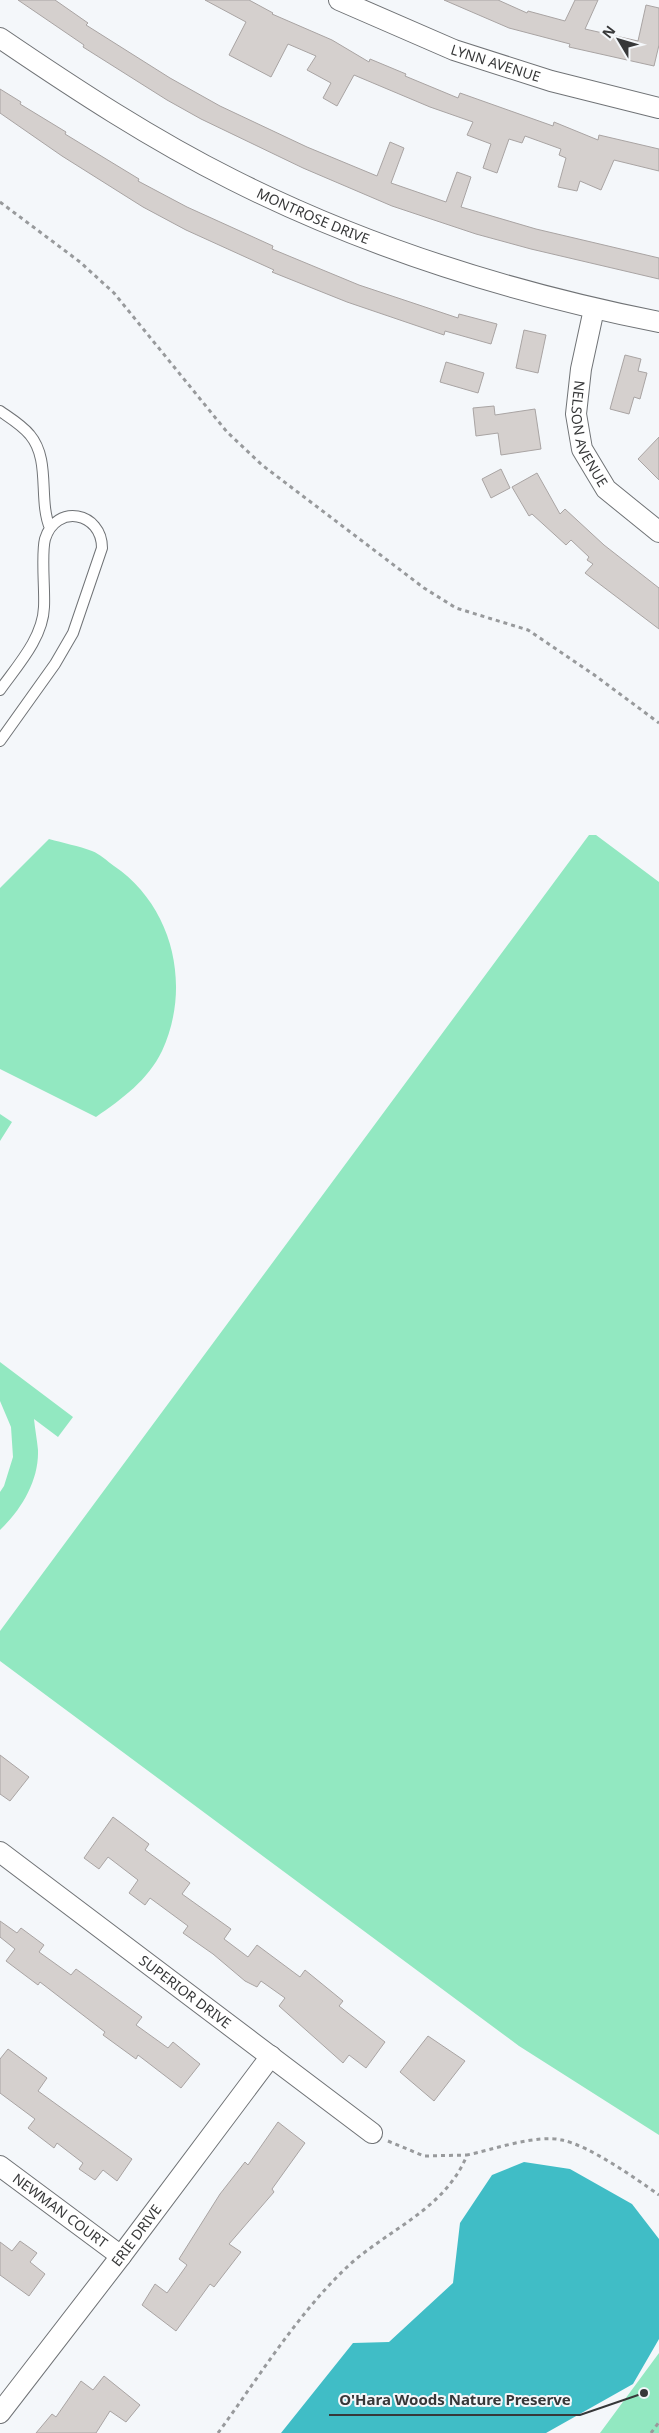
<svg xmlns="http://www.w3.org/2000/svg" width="659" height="2433" font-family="'Noto Sans',sans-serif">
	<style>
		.green { fill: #92e8c1 }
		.water { fill: #40bdc6 }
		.building { fill: #d5d0ce; stroke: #a9a4a3 }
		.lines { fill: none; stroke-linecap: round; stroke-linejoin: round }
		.service-casing { stroke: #707376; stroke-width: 12 }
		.minor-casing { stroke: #707376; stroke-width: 22 }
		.path { stroke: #989a9c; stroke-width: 3; stroke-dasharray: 4 4; stroke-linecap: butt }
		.service { stroke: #fff; stroke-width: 10 }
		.minor { stroke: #fff; stroke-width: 20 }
		.labels { text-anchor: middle; stroke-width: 4; stroke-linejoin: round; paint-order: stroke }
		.street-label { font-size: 14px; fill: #373839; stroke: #f4f7fa }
		.leader { fill: none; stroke: #373839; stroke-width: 2 }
		.callout-dot { fill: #373839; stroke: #f4f7fa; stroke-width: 2 }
		.callout-label { font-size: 15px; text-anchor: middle; font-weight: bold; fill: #373839; stroke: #f4f7fa; stroke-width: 4; stroke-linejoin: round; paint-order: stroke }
	</style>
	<rect width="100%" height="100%" fill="#f4f7fa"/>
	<path class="green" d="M589,835H596L659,882V2135L519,2046L0,1661V1631Z
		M49,839C63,843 79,846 92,851C100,854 107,861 114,866C173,906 192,986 162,1051C148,1080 122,1099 96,1117L0,1069V888Z
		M0,1114L12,1122L0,1141Z
		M0,1362L73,1417L58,1437L34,1419C35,1429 37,1440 38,1450C39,1481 21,1510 0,1530V1492L4,1486L13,1457L11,1427L0,1401Z
		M659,2353V2433H600Z"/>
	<path class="water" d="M524,2162L570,2169L632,2204L659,2239V2339L633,2384L546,2433H281L353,2343L389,2342L453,2283L460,2223L492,2175Z"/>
	<path class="building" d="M18,0H55L88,23L86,25L170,78L220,106L307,147L377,176L390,142L404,148L391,183L446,202L457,172L471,177L461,207L536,229L659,258V279L531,249L476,234L392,206L303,168L201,119L167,100L83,47L84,45Z
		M205,0H249L273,13L272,14L332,40L369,62L370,59L406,74L405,76L458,98L460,93L553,126L554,122L598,140L599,135L659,149V171L614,160L601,190L580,181L577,191L558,187L566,158L559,155L561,149L525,136L522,143L509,139L497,173L483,168L491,144L467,135L473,122L430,107L354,75L337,106L323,98L331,83L307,70L316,56L288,44L271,77L229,55L246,22Z
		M444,0H498L527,13L528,11L565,21L575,0H598L585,29L638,41L646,5L659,8V45L654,66L569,47L570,44L509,28Z
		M0,89L21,102L20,104L66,132L65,134L139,179L138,181L187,207L273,246L272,249L359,285L458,318L459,314L497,324L491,344L445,331L444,335L347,302L272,272L274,270L186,230L143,207L62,156L0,113Z
		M524,330L546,335L538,373L516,368Z
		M625,355L641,359L638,371L647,373L640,399L634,397L629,414L610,409Z
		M446,362L484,373L478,393L440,382Z
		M494,406L495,415L535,409L541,449L501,455L498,433L476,436L473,408Z
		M659,437V480L638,459Z
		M501,469L510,488L491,498L482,479Z
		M537,473L560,514L565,509L604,545L659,588V629L585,573L593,564L587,560L589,557L571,540L566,545L532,514L529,516L512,487Z
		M0,1755L29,1777L10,1801L0,1794Z
		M113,1817L149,1844L145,1850L190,1883L182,1894L231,1929L224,1939L248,1957L257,1945L300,1977L305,1970L343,2001L339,2006L385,2042L366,2068L349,2055L343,2063L279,2006L285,1998L261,1981L257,1987L245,1981L213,1954L183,1933L188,1926L150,1898L145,1905L129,1893L138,1880L108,1857L99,1869L84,1858Z
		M0,1921L17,1933L21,1928L44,1945L39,1952L71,1975L76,1969L142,2017L136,2025L168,2048L173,2042L200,2064L181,2088L138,2055L136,2059L103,2035L105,2032L40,1982L38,1985L6,1961L15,1949L0,1937Z
		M428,2036L465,2061L434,2101L400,2072Z
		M8,2049L47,2078L38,2091L132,2159L117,2181L103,2170L95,2180L79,2169L83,2163L57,2143L54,2148L28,2128L35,2119L0,2093V2059Z
		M278,2122L305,2143L272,2189L274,2192L229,2244L241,2252L214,2287L210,2284L176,2331L142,2305L155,2284L167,2293L187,2265L179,2259L220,2194L245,2162L248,2165Z
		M20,2241L37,2253L30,2262L45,2274L29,2296L0,2275V2242L12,2251Z
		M104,2376L140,2405L126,2422L110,2411L96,2433H36L52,2414L56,2417L81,2381L93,2390Z"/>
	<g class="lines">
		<g class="service-casing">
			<path id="service" d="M0,411C10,418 22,425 30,435C51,460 38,500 50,528
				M0,690C17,666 43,638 44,607C45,589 41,554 45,539C56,503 102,512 102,548L73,633L55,664L0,741"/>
		</g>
		<g class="minor-casing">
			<g id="minor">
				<path id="s1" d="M339,0L454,50L551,81L659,108"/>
				<path id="s2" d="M0,38C75,89 151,139 233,180C366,247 513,293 659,322"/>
				<path id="s3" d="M594,309L581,369L576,414L582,449L606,489L659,532"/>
				<path id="s4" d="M0,1852L372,2133"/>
				<path id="s5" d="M0,2166L121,2256"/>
				<path id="s6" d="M0,2413L121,2256L271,2056"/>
			</g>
		</g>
		<path class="path" d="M0,202L80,262L114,293L227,432L262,465L424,588L456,608L528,630L593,674L659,723
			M388,2141L424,2156L467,2155
			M218,2433C259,2377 296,2316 346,2268C386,2230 445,2210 467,2155C492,2150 536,2134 562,2140C590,2146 635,2178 659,2195
			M651,2433L659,2422"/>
		<use href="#service" class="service"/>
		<use href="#minor" class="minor"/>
	</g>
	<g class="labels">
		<g class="street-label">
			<text dy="5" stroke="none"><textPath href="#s1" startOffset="169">LYNN AVENUE</textPath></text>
			<text dy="5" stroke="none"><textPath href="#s2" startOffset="361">MONTROSE DRIVE</textPath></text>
			<text dy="5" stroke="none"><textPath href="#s3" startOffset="129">NELSON AVENUE</textPath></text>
			<text dy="5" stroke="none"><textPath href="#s4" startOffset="232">SUPERIOR DRIVE</textPath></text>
			<text dy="5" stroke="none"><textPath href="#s5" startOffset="75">NEWMAN COURT</textPath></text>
			<text dy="5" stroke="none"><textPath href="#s6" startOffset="224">ERIE DRIVE</textPath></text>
		</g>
	</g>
	<path class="leader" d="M644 2393L580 2415H329"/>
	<circle class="callout-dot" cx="644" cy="2393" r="5"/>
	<g class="callout-label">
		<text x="455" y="2405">O'Hara Woods Nature Preserve</text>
	</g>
	<g transform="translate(619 40) rotate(308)" stroke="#f4f7fa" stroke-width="4" paint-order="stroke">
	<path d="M0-4L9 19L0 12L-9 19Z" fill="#373839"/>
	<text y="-8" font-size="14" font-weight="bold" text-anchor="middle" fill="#373839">N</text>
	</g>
</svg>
